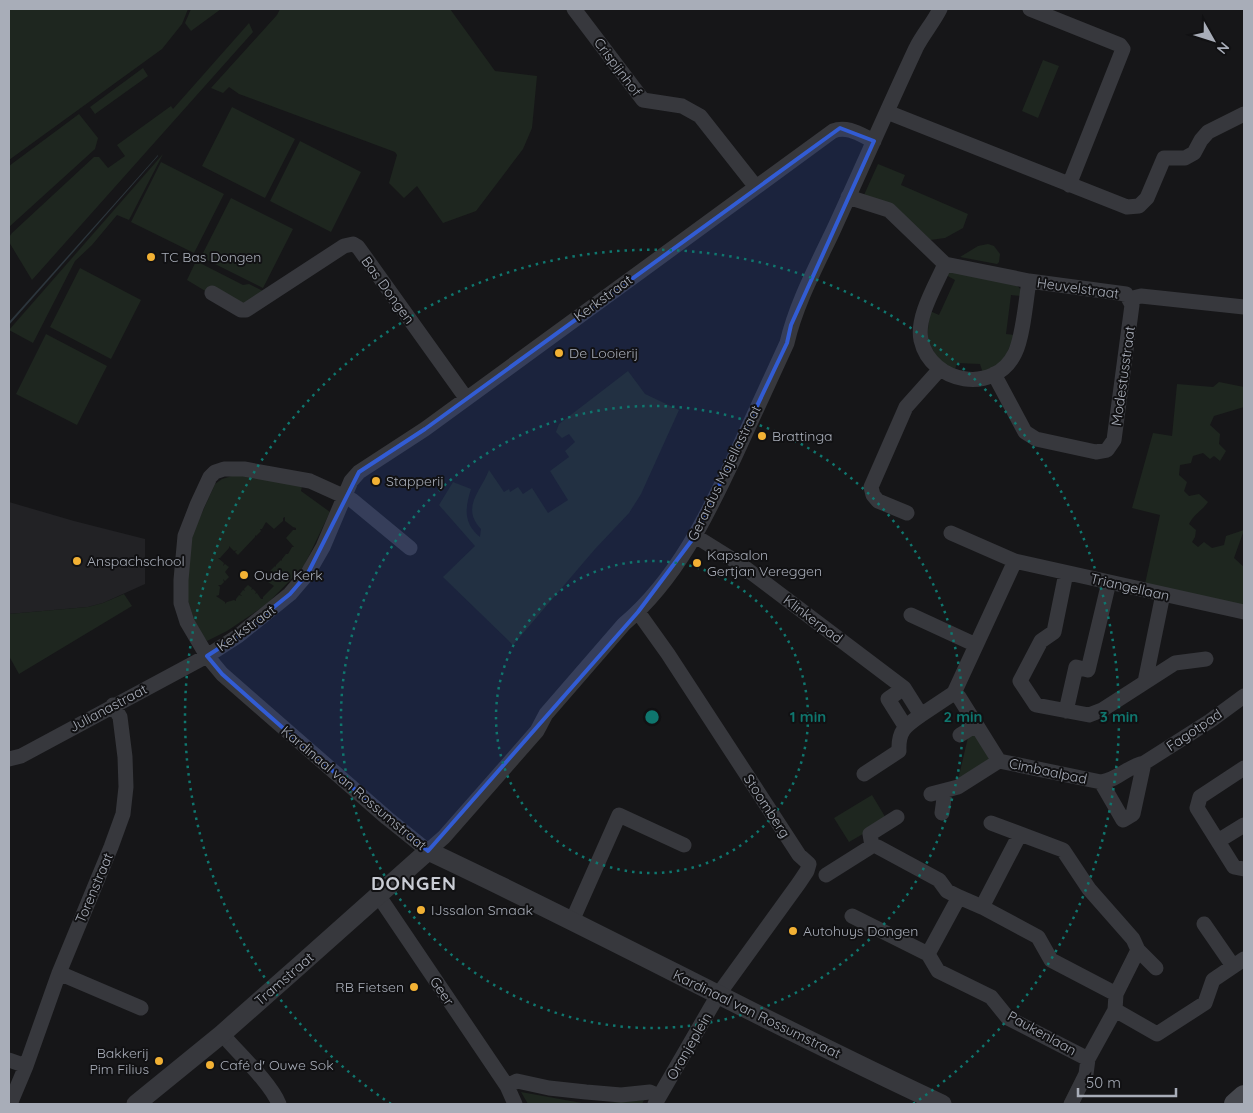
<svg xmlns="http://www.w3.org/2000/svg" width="1253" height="1113" font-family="Quicksand,sans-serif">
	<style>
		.built { fill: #222225 }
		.green { fill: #1e261f; fill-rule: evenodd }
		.water { fill: #2c353c }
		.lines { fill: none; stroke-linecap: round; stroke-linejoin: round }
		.minor { stroke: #37383d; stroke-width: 15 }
		.tertiary { stroke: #37383d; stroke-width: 19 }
		.secondary { stroke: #45474d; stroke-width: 22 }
		.marked { fill: #325cd3; fill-opacity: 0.2; stroke: #325cd3; stroke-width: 4; stroke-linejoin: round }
		.ring { fill: none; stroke: #0f766e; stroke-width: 2.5; stroke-dasharray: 2.5 5 }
		.poi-dot { fill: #f2b134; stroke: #111113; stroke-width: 2 }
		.labels { text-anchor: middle; stroke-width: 4; stroke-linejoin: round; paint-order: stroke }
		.street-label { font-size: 14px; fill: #a8adb8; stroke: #111113 }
		.poi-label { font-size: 14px; fill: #a8adb8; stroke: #111113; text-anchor: start }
		.district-label { font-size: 19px; font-weight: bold; letter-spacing: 1px; fill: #c9ccd4; stroke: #111113 }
		.centre { fill: #0f766e; stroke: #111113; stroke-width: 2.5 }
		.ring-label { font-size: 15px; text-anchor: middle; font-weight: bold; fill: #0f766e; stroke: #111113; stroke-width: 4; stroke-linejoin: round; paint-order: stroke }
	</style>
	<rect width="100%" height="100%" fill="#161618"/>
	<path class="built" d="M9,502L74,521L145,539V584L103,603L88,607L9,614Z"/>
	<path class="green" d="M9,9H188L182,24L162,49L9,160Z
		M191,9H221L191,31L185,23Z
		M280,9H450L495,71L537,76L532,128L523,149L476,211L443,223L417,186L404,198L389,183L397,155L395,152L239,94L229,87L223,93L211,88L277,15Z
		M249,23L253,32L32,280L9,242V237L12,233L94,157H99L108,168L125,156L117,145L171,106L173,109Z
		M1043,60L1059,66L1038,118L1022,111Z
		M143,68L148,76L95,114L90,107Z
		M232,107L295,139L265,198L202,166Z
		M79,114L98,138L95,149L9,227V166Z
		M300,141L361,172L331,232L270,201Z
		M163,154L129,220L117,215L92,245L75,261L33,343L9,330Z
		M161,162L224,194L194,253L131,222Z
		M878,164L905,175L901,185L968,214L963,228L945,238L930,240L864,195Z
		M231,198L293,229L263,288L201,257Z
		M988,244L994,246L1000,254L999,262L997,264L960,257L978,246Z
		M196,261L243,285L249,284L265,292L247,304L207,292L187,280Z
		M80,268L141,300L111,359L50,327Z
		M954,270L1016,284L1021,290V296L1011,295L1006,334L1015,335L1003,361L983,373L980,364L957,363L954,372L939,361L927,339L930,311L939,315L955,280L946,275Z
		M46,334L107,366L77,425L16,394Z
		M628,371L645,394L679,410L641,494L629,513L595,549L513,645L443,577L475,546L439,505L453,482L471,489C465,508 463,523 480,537L481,529C460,507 482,490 489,470L504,492L509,489L510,492L518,487L523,494L532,488L548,513L568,500L550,471L569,457L565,451L575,442L569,434L562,438L556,432L559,424Z
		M1219,382L1244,387V407L1214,416L1210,425L1220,434L1219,444L1226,451L1220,461L1214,456L1210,459L1203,453L1193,456L1191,463L1180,465L1179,475L1187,482L1184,491L1189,496L1199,494L1208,502C1202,511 1194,514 1189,524L1196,530L1195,537L1192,542L1198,547L1204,542L1212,548L1224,545L1226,536L1244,530L1234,558L1244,567V606L1145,584L1160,515L1132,508L1153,433L1172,436L1177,384L1213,387Z
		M235,475L303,481L301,491L330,512L304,566L267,604L227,631L207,641L196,627L186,594V548L215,484L222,479ZM285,517V521L293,527L296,528V530H293L286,538L294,547H292L288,554H286L282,559V561L281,560L276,565V567L275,566L270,571L271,573H269L264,578L267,581L269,580L268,582L274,586L263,597V599H261L257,593L255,594L256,592L253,589L251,590L252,588L248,585L244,589L245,591L243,590L240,594L242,596L239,595L236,599V601L234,600L227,602L225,604V602L216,596L219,595L220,587L218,585H221L224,582L223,579L225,581L229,577L225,572L229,567L225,564L223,566L224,563L218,558H220L229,548V546L234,551L237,550L235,552L238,555L255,537V535L256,536L261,531L260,529H262L266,522L274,529L283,521V518Z
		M124,594L132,606L19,674L9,656V614L88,607L103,603Z
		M975,729L993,759L958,780L969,733Z
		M872,795L887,820L849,842L834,818Z
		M521,1092L582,1103H608L644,1100L642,1104H528Z"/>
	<path class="water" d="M158,155V156L9,325V322Z"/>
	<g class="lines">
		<path class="minor" d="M574,9L643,100L682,106L700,116L756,187
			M1030,9L1120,45L1123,49L1069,185
			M887,112L1127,207L1139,206L1147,198L1164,158H1185L1194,153L1201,140L1208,132L1244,114
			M848,197L889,210L945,264L1029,281C1026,300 1023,337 1015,353C995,395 931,384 921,340C916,317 936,285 945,264
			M212,293L241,310H246L344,246L353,244L358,247L466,398
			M1129,299L1141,296L1244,307
			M994,374L1025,432L1036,439L1096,452L1107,450L1114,440L1132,305L1126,294L1029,281
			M907,513L878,501L873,495L871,487L906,407L940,369
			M951,533L1015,561L1244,612
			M695,536L740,564L904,688L921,715L954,693
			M410,548L352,500L310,481L244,469H224L215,472L210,477L197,505L185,536L181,580V603L187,622L207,656L222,674L387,818L428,851L444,837L537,731L546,714L624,624C677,579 707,516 736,454C753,417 770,380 787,343C796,304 816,267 833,231C861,170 888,108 916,48C923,34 933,23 940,9
			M1066,573L1054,632L1041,641L1020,681L1036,705L1089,715L1102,710L1175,663L1206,659
			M638,612L668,654L799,855L809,864L807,871L799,883L718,995L655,1104
			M911,615L976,645
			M1145,682L1163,594
			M904,688L888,699L905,726
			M954,693L1015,561
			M1066,711L1076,667L1088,670L1109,582
			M960,735L976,725
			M9,759L21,756L207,656L238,636L290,594L308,573L323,547L351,481L359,472L425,429L833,131C847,125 861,135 874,141
			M999,761L1101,782L1123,820L1133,814L1144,763L1210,721L1244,696
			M1244,768L1200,797L1197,808L1234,867L1244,869
			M864,774L899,751C898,731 905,726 921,715
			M1101,782C1118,780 1128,766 1144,763
			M931,794L958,787L999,761L959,697L954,693
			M942,813L945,791
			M991,823L1063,850L1089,889L1133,939L1138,950L1116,994L1115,1010
			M1218,841L1244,825
			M878,847L939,880L947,891L959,897
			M826,875L872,846L870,834L897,817
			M378,895L507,1086
			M982,907L1038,937L1051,960L1116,994
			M852,916L928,954L938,971L991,997L1008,1018L1088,1059L1115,1010L1157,1034L1205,1003L1213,980L1244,959
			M572,921L619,815L684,845
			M1204,924L1233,966
			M1138,950L1156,968
			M928,954L959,897L982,907L1020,834
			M59,973L141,1008
			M222,1034C238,1053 270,1082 279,1104
			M9,1060L26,1066
			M10,1104L26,1066L59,973L111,847L123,814L126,787L125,757L120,717L113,705
			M515,1104L507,1086L517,1081L549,1088L586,1092L621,1095L650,1092L659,1096
			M1071,1104L1086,1074L1088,1059"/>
		<path class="tertiary" d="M136,1104L222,1034L300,965L428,851C601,932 769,1024 942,1104"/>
		<path class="secondary" d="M1235,1104L1244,1096"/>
	</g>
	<path class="marked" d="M840,128L874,141L791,325L787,343L695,536L638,612L428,851L309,751L222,674L207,656L238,636L290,594L308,573L359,472L425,429Z"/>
	<g class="ring">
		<circle cx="652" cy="717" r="156"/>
		<circle cx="652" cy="717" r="311"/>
		<path d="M391 1104A467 467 0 1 1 913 1104"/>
	</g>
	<g class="poi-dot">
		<circle cx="151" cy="257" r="5"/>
		<circle cx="559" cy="353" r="5"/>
		<circle cx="762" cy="436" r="5"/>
		<circle cx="376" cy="481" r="5"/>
		<circle cx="77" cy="561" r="5"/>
		<circle cx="697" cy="563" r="5"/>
		<circle cx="244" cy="575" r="5"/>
		<circle cx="421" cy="910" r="5"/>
		<circle cx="793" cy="931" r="5"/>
		<circle cx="414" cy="987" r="5"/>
		<circle cx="159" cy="1061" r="5"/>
		<circle cx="210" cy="1065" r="5"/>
	</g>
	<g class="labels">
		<g class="street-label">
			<text transform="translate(618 67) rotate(53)" y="5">Crispijnhof</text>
			<text transform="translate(1078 288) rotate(8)" y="5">Heuvelstraat</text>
			<text transform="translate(388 290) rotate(54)" y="5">Bas Dongen</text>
			<text transform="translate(603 298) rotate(-36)" y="5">Kerkstraat</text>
			<text transform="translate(1123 376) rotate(-82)" y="5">Modestusstraat</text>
			<text transform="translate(724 473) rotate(-64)" y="5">Gerardus Majellastraat</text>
			<text transform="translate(1130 587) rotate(13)" y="5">Triangellaan</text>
			<text transform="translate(813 619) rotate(37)" y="5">Klinkerpad</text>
			<text transform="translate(246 628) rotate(-36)" y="5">Kerkstraat</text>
			<text transform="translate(108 708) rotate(-28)" y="5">Julianastraat</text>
			<text transform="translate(1194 730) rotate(-34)" y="5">Fagotpad</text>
			<text transform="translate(1048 771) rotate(12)" y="5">Cimbaalpad</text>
			<text transform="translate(354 788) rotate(40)" y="5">Kardinaal van Rossumstraat</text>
			<text transform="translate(767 806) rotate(57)" y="5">Stoomberg</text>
			<text transform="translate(94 888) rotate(-67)" y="5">Torenstraat</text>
			<text transform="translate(284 979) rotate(-41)" y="5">Tramstraat</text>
			<text transform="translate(442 991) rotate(56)" y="5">Geer</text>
			<text transform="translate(757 1014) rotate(26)" y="5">Kardinaal van Rossumstraat</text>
			<text transform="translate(1042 1033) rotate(29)" y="5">Paukenlaan</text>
			<text transform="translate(689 1046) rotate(-60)" y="5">Oranjeplein</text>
		</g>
		<g class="poi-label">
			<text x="161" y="262">TC Bas Dongen</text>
			<text x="569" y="358">De Looierij</text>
			<text x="772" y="441">Brattinga</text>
			<text x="386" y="486">Stapperij</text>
			<text x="707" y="560">Kapsalon<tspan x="707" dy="16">Gertjan Vereggen</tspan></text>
			<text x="87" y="566">Anspachschool</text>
			<text x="254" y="580">Oude Kerk</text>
			<text x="431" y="915">IJssalon Smaak</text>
			<text x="803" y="936">Autohuys Dongen</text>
			<text x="404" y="992" text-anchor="end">RB Fietsen</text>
			<text x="149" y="1058" text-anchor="end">Bakkerij<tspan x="149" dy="16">Pim Filius</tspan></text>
			<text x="220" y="1070">Café d' Ouwe Sok</text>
		</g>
		<g class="district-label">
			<text x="414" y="890">DONGEN</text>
		</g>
	</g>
	<circle cx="652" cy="717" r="8" class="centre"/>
	<g class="ring-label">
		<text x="808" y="722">1 min</text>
		<text x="963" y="722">2 min</text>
		<text x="1119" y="722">3 min</text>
	</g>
	<rect width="1253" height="1113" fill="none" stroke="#a8adb8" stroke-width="20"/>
	<g transform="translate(1213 40) rotate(129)" stroke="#111113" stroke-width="4" paint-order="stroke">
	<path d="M0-4L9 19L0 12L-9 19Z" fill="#a8adb8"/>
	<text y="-8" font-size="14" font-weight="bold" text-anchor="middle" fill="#a8adb8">N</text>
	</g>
	<path d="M1078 1088v8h98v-8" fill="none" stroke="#a8adb8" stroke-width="2.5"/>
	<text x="1086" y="1088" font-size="15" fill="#a8adb8" stroke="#111113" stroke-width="4" paint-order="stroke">50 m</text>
</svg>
